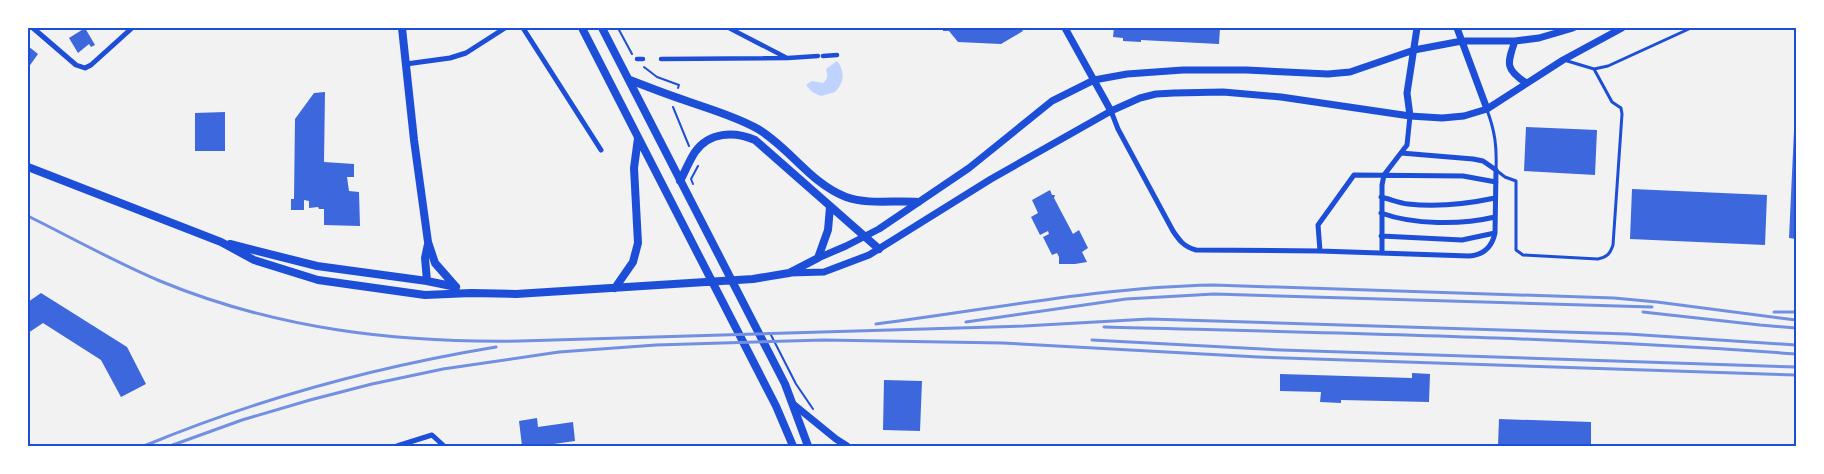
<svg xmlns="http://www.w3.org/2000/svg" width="1824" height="474" font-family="'Fira Sans',sans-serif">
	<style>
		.water { fill: #bfd3fe }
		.building { fill: #3d67dc }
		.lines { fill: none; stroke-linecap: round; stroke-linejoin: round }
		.path { stroke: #1d4ed8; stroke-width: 2 }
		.service { stroke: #1d4ed8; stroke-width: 3 }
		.pedestrian { stroke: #1d4ed8; stroke-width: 4.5 }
		.minor { stroke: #1d4ed8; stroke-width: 5 }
		.tertiary { stroke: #1d4ed8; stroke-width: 7 }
		.secondary { stroke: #1d4ed8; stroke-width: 8 }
		.rail { stroke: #7290e2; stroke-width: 3 }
		.neatline { fill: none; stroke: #1d4ed8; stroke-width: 2 }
	</style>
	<rect width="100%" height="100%" fill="#f2f2f2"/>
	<path class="water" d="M837,61C845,71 845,82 835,92L821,96L812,92L806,85L812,81L823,83C828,79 828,75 826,69Z"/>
	<path class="building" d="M85,28L95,45L91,47L89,44L78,53L69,38Z
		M943,28H1021L1023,31L1001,44L958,42L949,31H943Z
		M1114,28H1220L1219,44L1141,40V42L1123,41V38L1113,37Z
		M28,46L38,54L28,68Z
		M325,92L324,162L354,164V177H347L349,191L359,192L360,226L324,225V209H319L318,207L309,208V201L304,200V210H291V199H294L295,119L314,93Z
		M1795,109H1796V239L1789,238Z
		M225,112V151H195V113Z
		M1526,127L1597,130L1595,175L1524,171Z
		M1632,189L1767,195L1765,245L1630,239Z
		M1050,190L1052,195H1055L1054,198L1073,234L1079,230L1088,248L1082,252L1087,262L1075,264H1059V257L1057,253L1052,255L1043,237L1049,234L1048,231L1040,235L1031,217L1038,213L1032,200Z
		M41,293L127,347L146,384L121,397L101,360L43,323L28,333V302Z
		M1412,373L1430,374L1429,402L1341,400V403L1320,402L1321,392L1280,391V374L1412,378Z
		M884,380L922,381L920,431L883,430Z
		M537,418L538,427L573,422L575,441L539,446H522L519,421Z
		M1499,419L1591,422V446H1498Z"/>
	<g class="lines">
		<path class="path" d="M618,28L632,54
			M644,67L657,77L679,85L678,88
			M673,107L689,146
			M693,184L691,179L698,166
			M771,335L796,384L813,409"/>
		<path class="service" d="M1564,60L1594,69L1608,66L1691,28
			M1487,110C1495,131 1497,147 1496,170L1505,177L1516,181V250L1523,255L1598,259C1607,257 1610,254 1613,245L1622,114L1621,108L1612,102L1594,69"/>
		<path class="pedestrian" d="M729,28L787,58
			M823,56L837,55
			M637,59H643
			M661,59L788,58L818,56"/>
		<path class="minor" d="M33,28L76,65L85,68L91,65L132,28
			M523,28L601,150
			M406,64L450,58L466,53L505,28
			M1111,111L1118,129L1173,231C1179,240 1184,247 1196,250L1320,251L1469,256C1483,255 1492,247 1495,233L1496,170L1483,161L1473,159L1401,153
			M1381,197C1390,199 1399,203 1408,204C1437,207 1467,204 1495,198
			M1381,213C1414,225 1461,225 1495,217
			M1381,236L1462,240L1495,233
			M1320,251L1318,225L1354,175L1463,176L1496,182
			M1382,253V185L1384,175L1407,145L1410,116
			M397,446L432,435L444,446"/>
		<path class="tertiary" d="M1065,28L1111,111
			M1457,28L1487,109
			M1515,41C1507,64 1505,69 1526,83
			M1410,116L1407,93L1417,28
			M818,258L846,246L879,229L969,168L1052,101L1094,80L1127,74L1183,70H1246L1328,74L1350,72L1414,50L1462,41H1515L1539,38L1573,28
			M790,273L824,272L869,255L991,179L1111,111L1140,98L1156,94L1174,93L1223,92L1281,97L1410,116L1442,118L1464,116L1487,109L1563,60L1622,28
			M793,404L836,439L847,446"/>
		<path class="secondary" d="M402,28L414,140L428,242L435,263L456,287
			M582,28L776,406L793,446
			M602,28L785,384L808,446
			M630,80C648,87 666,94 684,100C709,109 735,116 758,129C790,148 811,184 846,197C869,205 894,200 918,202
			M28,167L221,242L254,260L318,280L425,295L471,293L516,294L753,279L789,273L818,258L828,230L830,207
			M680,181C685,172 689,161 695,152C709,132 734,131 755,140L879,249
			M230,244L317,266L427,281L456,287
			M427,281L425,258L428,244
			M615,288L633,262L638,243L634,168L638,138"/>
		<path class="rail" d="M28,216C72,238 115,262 160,281C276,329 396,343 520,341L1024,326L1149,319L1628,334L1796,345
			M1643,312L1760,325L1796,328
			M1774,312H1796
			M966,322L1126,299L1214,294L1652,307
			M876,324C988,310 1100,287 1213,285L1614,298L1657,302L1796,320
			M1104,327C1335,333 1566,337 1796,354
			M1092,340L1281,350L1796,367
			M144,446C257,399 375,367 496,347
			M170,446L242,420L310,400L372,384L443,369L559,352L656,345L824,340L1003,343L1258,357L1796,375"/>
	</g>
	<rect width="1824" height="474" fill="none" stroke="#ffffff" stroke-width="58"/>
	<rect x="29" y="29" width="1766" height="416" class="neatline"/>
</svg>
